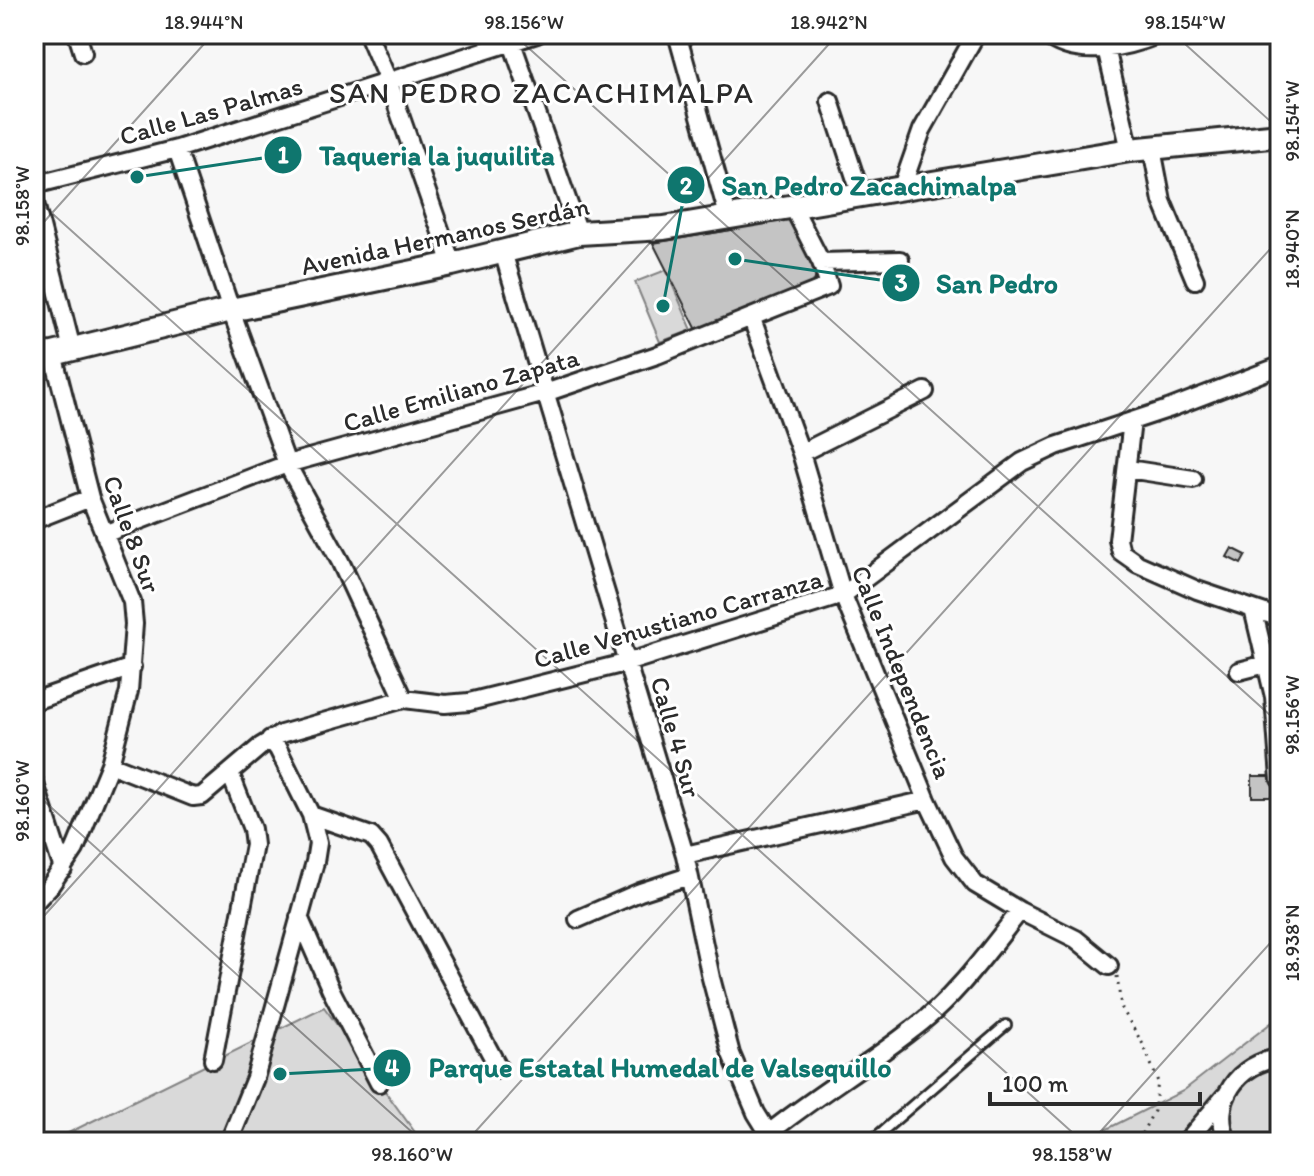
<svg xmlns="http://www.w3.org/2000/svg" width="1314" height="1176" font-family="Itim,sans-serif">
	<style>
		.green { fill: #d9d9d9; stroke: #828282; stroke-width: 2 }
		.building { fill: #c4c4c4; stroke: #2b2b2b; stroke-width: 2 }
		.lines { fill: none; stroke-linecap: round; stroke-linejoin: round }
		.lane-casing { stroke: #2b2b2b; stroke-width: 14 }
		.street-casing { stroke: #2b2b2b; stroke-width: 22 }
		.secondary-casing { stroke: #2b2b2b; stroke-width: 28 }
		.path { stroke: #2b2b2b; stroke-width: 3; stroke-dasharray: 2 6; stroke-linecap: butt }
		.lane { stroke: #fff; stroke-width: 8 }
		.street { stroke: #fff; stroke-width: 16 }
		.secondary { stroke: #fff; stroke-width: 22 }
		.ticks { fill: none; stroke: #2b2b2b; stroke-width: 2; stroke-opacity: 0.45 }
		.labels { text-anchor: middle; stroke-width: 6; stroke-linejoin: round; paint-order: stroke }
		.street-label { font-size: 26px; fill: #2b2b2b; stroke: #fff }
		.quarter-label { font-size: 30px; letter-spacing: 2px; fill: #2b2b2b; stroke: #fff }
		.leader { fill: none; stroke: #0f766e; stroke-width: 3 }
		.callout-dot { fill: #0f766e; stroke: #fff; stroke-width: 3 }
		.mark-label { font-size: 24px; text-anchor: middle; font-weight: bold; fill: #fff }
		.callout-label { font-size: 28px; text-anchor: middle; font-weight: bold; fill: #0f766e; stroke: #fff; stroke-width: 6; stroke-linejoin: round; paint-order: stroke }
		.neatline { fill: none; stroke: #2b2b2b; stroke-width: 3 }
		.ticks-label { font-size: 20px; text-anchor: middle; fill: #2b2b2b }
	</style>
	<rect width="100%" height="100%" fill="#f7f7f7"/>
	<filter id="ink" filterUnits="userSpaceOnUse"><feTurbulence type="fractalNoise" baseFrequency=".0125" numOctaves="2"/><feDisplacementMap in="SourceGraphic" scale="16" xChannelSelector="R" yChannelSelector="G"/><feConvolveMatrix kernelMatrix="1 2 1 2 8 2 1 2 1" color-interpolation-filters="sRGB"/></filter>
	<g filter="url(#ink)">
		<path class="green" d="M666,270L692,330L660,342L635,282Z
			M324,1007L422,1142H50Z
			M1280,1016V1142H1081L1183,1091Z"/>
		<path class="building" d="M790,216L816,275L813,286L698,332L653,243L731,230Z
			M1232,548L1246,555L1241,564L1227,557Z
			M1252,776H1278V797H1252Z"/>
		<g class="lines">
			<g class="lane-casing">
				<path id="lane" d="M870,1142L1006,1025"/>
			</g>
			<g class="street-casing">
				<path id="street" d="M77,34L83,53
					M368,34L389,83L452,264
					M677,34L729,219
					M1045,34C1076,60 1125,48 1160,34
					M512,43L579,233
					M1106,48L1130,150
					M830,101L861,195
					M177,149L231,310L287,464L340,561L404,699
					M1152,149L1162,201L1195,280
					M34,185L177,149L537,34
					M902,187L922,130L976,34
					M34,199L72,349
					M503,252L685,855L711,978L731,1054L756,1113L774,1142
					M821,262L900,260
					M752,319L801,453L843,595L927,800L954,857L975,884L1020,911L1076,939L1109,966
					M1132,421L1118,540L1121,552L1138,564L1197,590L1280,618
					M801,453L925,391
					M1128,469L1193,479
					M34,520L90,498
					M104,534L287,464L545,393L657,355L829,286L821,262L793,207
					M1253,609L1274,697L1280,779
					M1239,671L1266,664
					M34,701L132,667
					M270,739L278,749L311,815L371,836L379,845L499,1069
					M110,764L193,797L202,796L261,746L281,734L404,699L445,704L469,702L629,662L843,595L1022,462L1056,446L1168,409L1280,366
					M34,781L63,869
					M685,855L927,800
					M34,903L50,886L75,849L110,764L129,691L134,624L132,602L90,498L53,354
					M299,917L331,990L379,1083
					M578,919L640,892L689,876
					M213,1060L254,845L252,829L230,773
					M769,1133C815,1096 866,1066 913,1029C955,998 988,951 1020,911
					M229,1142L255,1078L315,862L318,843L311,815
					M1186,1142L1224,1097
					M1228,1142C1209,1102 1239,1062 1280,1058"/>
			</g>
			<g class="secondary-casing">
				<path id="secondary" d="M34,355L53,354L231,310L452,264L579,233L664,228L1130,150L1280,135"/>
			</g>
			<path class="path" d="M1117,976L1121,1007L1144,1046L1158,1082L1154,1111L1137,1142"/>
			<use href="#lane" class="lane"/>
			<use href="#street" class="street"/>
			<use href="#secondary" class="secondary"/>
		</g>
	</g>
	<path class="ticks" d="M513,34L1280,724M1174,34L1280,130M34,197L1083,1142M34,233L213,34M34,792L423,1142M34,927L838,34M466,1142L1280,238M1091,1142L1280,932"/>
	<g class="labels">
		<g class="street-label">
			<text transform="translate(211 111) rotate(-16)" y="9">Calle Las Palmas</text>
			<text transform="translate(445 236) rotate(-12)" y="9">Avenida Hermanos Serdán</text>
			<text transform="translate(461 390) rotate(-16)" y="9">Calle Emiliano Zapata</text>
			<text transform="translate(132 534) rotate(70)" y="9">Calle 8 Sur</text>
			<text transform="translate(678 619) rotate(-16)" y="9">Calle Venustiano Carranza</text>
			<text transform="translate(902 672) rotate(68)" y="9">Calle Independencia</text>
			<text transform="translate(676 737) rotate(74)" y="9">Calle 4 Sur</text>
		</g>
		<g class="quarter-label">
			<text x="542" y="103">SAN PEDRO ZACACHIMALPA</text>
		</g>
	</g>
	<path class="leader" d="M137 177L283 155M663 306L686 185M735 259L901 283M280 1074L392 1068"/>
	<g class="callout-dot">
		<circle cx="137" cy="177" r="8"/>
		<circle cx="663" cy="306" r="8"/>
		<circle cx="735" cy="259" r="8"/>
		<circle cx="280" cy="1074" r="8"/>
		<circle cx="283" cy="155" r="20"/>
		<circle cx="686" cy="185" r="20"/>
		<circle cx="901" cy="283" r="20"/>
		<circle cx="392" cy="1068" r="20"/>
	</g>
	<g class="mark-label">
		<text x="283" y="163">1</text>
		<text x="686" y="194">2</text>
		<text x="901" y="291">3</text>
		<text x="392" y="1076">4</text>
	</g>
	<g class="callout-label">
		<text x="437" y="165">Taqueria la juquilita</text>
		<text x="869" y="195">San Pedro Zacachimalpa</text>
		<text x="997" y="293">San Pedro</text>
		<text x="660" y="1077">Parque Estatal Humedal de Valsequillo</text>
	</g>
	<rect width="1314" height="1176" fill="none" stroke="#fff" stroke-width="88"/>
	<path d="M990 1092v12h210v-12" fill="none" stroke="#2b2b2b" stroke-width="4"/>
	<text x="1002" y="1092" font-size="24" fill="#2b2b2b" stroke="#ffffff" stroke-width="6" paint-order="stroke">100 m</text>
	<rect x="44" y="44" width="1226" height="1088" class="neatline"/>
	<g class="ticks-label">
		<text x="204" y="29">18.944°N</text>
		<text x="524" y="29">98.156°W</text>
		<text x="829" y="29">18.942°N</text>
		<text x="1185" y="29">98.154°W</text>
		<text transform="translate(1292 121) rotate(-90)" y="7">98.154°W</text>
		<text transform="translate(22 206) rotate(-90)" y="7">98.158°W</text>
		<text transform="translate(1292 249) rotate(-90)" y="7">18.940°N</text>
		<text transform="translate(1292 715) rotate(-90)" y="7">98.156°W</text>
		<text transform="translate(22 801) rotate(-90)" y="7">98.160°W</text>
		<text transform="translate(1292 943) rotate(-90)" y="7">18.938°N</text>
		<text x="412" y="1161">98.160°W</text>
		<text x="1072" y="1161">98.158°W</text>
	</g>
</svg>
